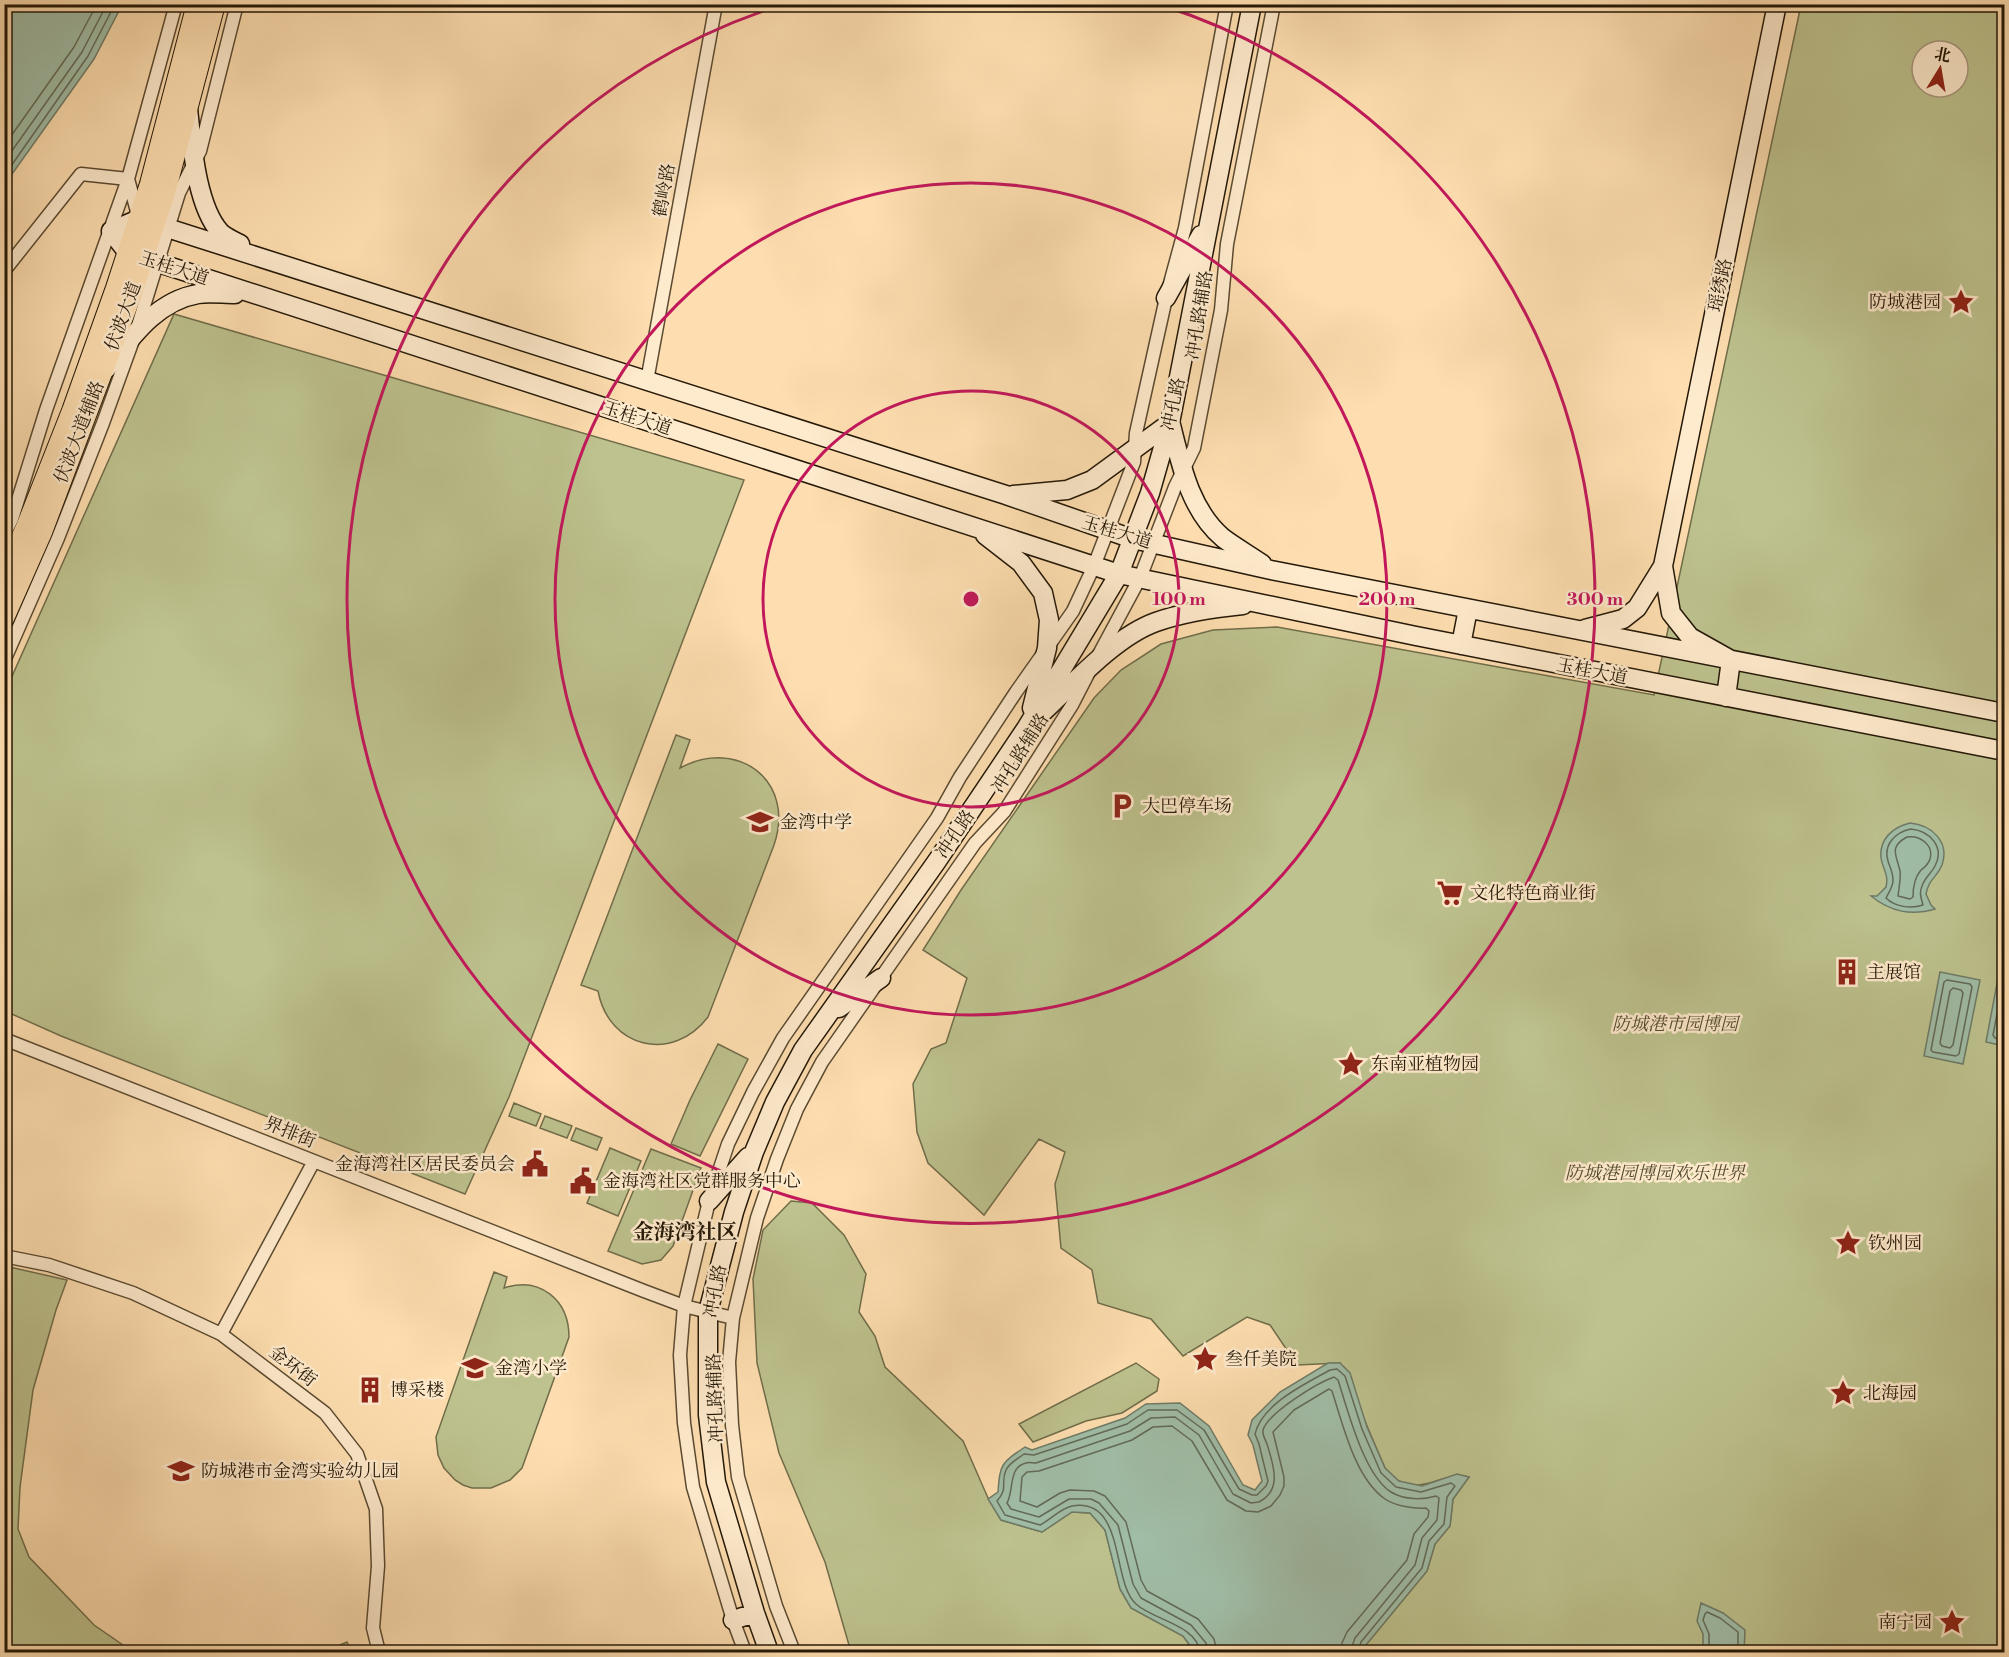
<svg xmlns="http://www.w3.org/2000/svg" width="2009" height="1657" font-family="'Libre Bodoni','Noto Serif SC',serif">
	<style>
		.green { fill: #bdc28e; stroke: #706d4a; stroke-width: 1.5; fill-rule: evenodd }
		.water { fill: #a0bda7; stroke: #6e7b67; stroke-width: 1.5 }
		.lines { fill: none; stroke-linecap: round; stroke-linejoin: round }
		.shore { stroke: #626a57; stroke-width: 1.5 }
		.street-casing { stroke: #5a4a31; stroke-width: 15 }
		.secondary-casing { stroke: #241807; stroke-width: 21 }
		.primary-casing { stroke: #241807; stroke-width: 22 }
		.street { stroke: #feeacc; stroke-width: 12 }
		.secondary { stroke: #feeacc; stroke-width: 18 }
		.primary { stroke: #fedeb0; stroke-width: 20 }
		.ring { fill: none; stroke: #c2185b; stroke-width: 3 }
		.labels { text-anchor: middle; stroke-width: 5; stroke-linejoin: round; paint-order: stroke }
		.street-label { font-size: 18px; fill: #241807; stroke: #feeacc }
		.poi-label { font-size: 18px; fill: #241807; stroke: #feeacc; text-anchor: start }
		.park-label { font-size: 18px; font-style: italic; fill: #524b30; stroke: #feeacc }
		.quarter-label { font-size: 21px; font-weight: bold; fill: #241807; stroke: #feeacc }
		.centre { fill: #c2185b; stroke: #feeacc; stroke-width: 3 }
		.ring-label { font-size: 18px; text-anchor: middle; font-weight: bold; fill: #c2185b; stroke: #feeacc; stroke-width: 5; stroke-linejoin: round; paint-order: stroke }
	</style>
	<rect width="100%" height="100%" fill="#fedeb0"/>
	<filter id="stains"><feTurbulence type="fractalNoise" baseFrequency=".00333" numOctaves="4"/><feColorMatrix values="0 0 0 0 .2 0 0 0 0 .09 0 0 0 0 .02 0 0 0 .5 -.17"/></filter>
	<radialGradient id="worn" r=".72"><stop offset=".6" stop-color="#630" stop-opacity="0"/><stop offset="1" stop-color="#630" stop-opacity=".3"/></radialGradient>
	<path class="green" d="M1801,5H2004V1652H1363L1365,1646L1427,1571L1435,1544L1450,1526L1453,1499L1469,1477C1443,1471 1426,1494 1399,1481C1394,1479 1389,1472 1385,1468L1340,1363L1297,1365L1270,1325L1247,1317L1183,1356L1151,1319L1098,1303L1092,1270L1061,1248L1055,1184L1065,1152L1039,1139L984,1215L928,1163L917,1132L913,1084L931,1049L946,1043L967,978L923,950L961,890L1094,698L1121,670L1161,644L1213,630L1277,627L1654,695ZM1922,51H1958V87H1922Z
		M174,314L744,480L509,1097L465,1194L61,1036L5,1011V692Z
		M676,735L690,740L680,768C738,737 796,781 774,845L708,1017C673,1063 609,1049 598,991L581,985Z
		M718,1044L748,1059L700,1156L671,1144L690,1100Z
		M514,1103L541,1114L536,1126L509,1116Z
		M545,1116L572,1126L567,1138L540,1128Z
		M576,1128L602,1138L597,1150L571,1140Z
		M610,1148L641,1161L618,1216L587,1203Z
		M651,1149L701,1168L673,1246L661,1260L642,1264L608,1251Z
		M791,1201L812,1203L844,1235L866,1274L859,1312L875,1336L885,1367L963,1441L988,1498L1001,1520L1042,1532L1072,1512L1090,1513L1105,1530L1120,1589L1131,1608L1183,1636L1195,1652H851L825,1562L779,1453L757,1363L753,1279L763,1230Z
		M5,1266L67,1280L56,1310L33,1390L20,1487L18,1529L29,1557L94,1625L133,1652H5Z
		M494,1272L507,1277L504,1288C540,1276 569,1300 569,1337L522,1468L510,1480L491,1488H472L463,1485L455,1480L444,1468L438,1455L436,1437Z
		M1136,1363L1159,1379L1157,1391L1122,1413L1086,1421L1033,1442L1019,1424Z
		M347,1642L352,1652H323Z"/>
	<path class="water" d="M5,4L122,5L94,59L12,174L5,190Z
		M1910,823C1932,825 1950,842 1942,865C1937,878 1929,878 1926,894L1931,905L1935,909C1911,916 1891,912 1871,896H1877L1886,887C1889,874 1883,870 1881,858C1879,839 1893,827 1910,823Z
		M2004,946V1046L1986,1042Z
		M1940,972L1980,980L1963,1064L1924,1056Z
		M1328,1363H1340L1350,1373L1367,1427L1385,1468L1399,1481L1422,1486L1457,1474L1469,1477L1453,1499L1450,1526L1435,1544L1427,1571L1365,1646L1363,1652H1195L1183,1636L1131,1608L1120,1589L1105,1530L1090,1513L1072,1512L1042,1532L1001,1520L988,1499L998,1492C1000,1464 1001,1463 1025,1447L1032,1450L1125,1418L1146,1404L1180,1403L1209,1426L1243,1485L1255,1490L1262,1481L1253,1445L1248,1435L1252,1420L1280,1392Z
		M1701,1603L1723,1613L1745,1630L1744,1652H1703V1634L1697,1621Z"/>
	<g class="lines">
		<path class="shore" d="M4,146L74,47L97,4
			M4,162L82,52L107,4
			M4,176L88,56L115,4
			M1911,829C1930,831 1945,847 1935,866C1931,874 1925,877 1922,886C1919,893 1921,898 1923,905C1911,909 1895,907 1886,898C1889,892 1893,887 1893,880C1893,872 1890,868 1888,861C1883,844 1896,832 1911,829Z
			M1907,837C1920,835 1934,845 1930,859C1928,865 1925,867 1921,870C1915,877 1913,888 1913,897L1910,899L1898,896C1899,887 1901,880 1900,871C1897,856 1888,847 1907,837Z
			M2004,977L1993,1035L1995,1038L2004,1040
			M1947,980L1970,984L1972,987L1959,1054L1956,1056L1933,1052L1931,1050L1944,982Z
			M1953,988L1961,990L1963,993L1953,1045L1950,1048L1942,1046L1940,1043L1950,991Z
			M1200,1652C1197,1625 1153,1620 1136,1604C1111,1582 1126,1497 1072,1506C1061,1508 1050,1520 1040,1525L1005,1515L997,1501C1009,1488 1000,1483 1006,1470C1010,1462 1018,1459 1024,1454L1034,1455L1127,1424L1148,1410H1177L1204,1430L1239,1489L1252,1495H1257L1266,1486L1268,1481L1259,1444L1255,1434C1262,1404 1305,1384 1330,1370L1337,1369L1345,1376L1362,1429L1381,1473L1396,1487L1421,1492L1451,1483L1455,1486L1447,1497L1444,1524L1429,1541L1422,1568L1361,1642L1358,1652
			M1208,1652L1206,1643L1191,1625L1141,1598L1133,1584L1118,1525L1099,1503L1091,1499H1069L1039,1517L1011,1509L1007,1503C1014,1491 1008,1467 1026,1463C1029,1462 1032,1463 1036,1463L1130,1431L1151,1418L1175,1417L1199,1435L1233,1494L1251,1503L1259,1502C1283,1490 1273,1464 1267,1444C1265,1439 1262,1435 1263,1430C1268,1413 1317,1383 1334,1377L1338,1380C1348,1411 1364,1475 1391,1492C1404,1500 1423,1500 1436,1496L1439,1498L1437,1520L1422,1538L1415,1565L1355,1638L1350,1652
			M1217,1652L1214,1639L1198,1619L1147,1591L1141,1580L1126,1522L1105,1496L1094,1491L1070,1490L1060,1493L1037,1507L1020,1501L1022,1477L1027,1472L1039,1471L1132,1440L1153,1427L1172,1426L1192,1441L1227,1500L1246,1511L1258,1512L1271,1506L1280,1495L1284,1486V1477L1273,1432L1294,1410L1329,1389L1332,1391C1343,1425 1355,1478 1385,1499C1395,1506 1415,1509 1426,1508L1429,1511L1428,1517L1414,1534L1407,1560L1347,1632L1342,1643L1341,1652
			M1709,1652V1634L1703,1620L1705,1614L1707,1612L1720,1618L1738,1632V1652"/>
		<g class="street-casing">
			<path id="street" d="M4,271L81,174L128,179L138,215
				M647,381L716,4
				M4,535L12,519L46,410L128,179L176,4
				M1098,656L1140,578L1175,487L1194,448L1221,310L1227,244L1274,4
				M4,661L58,538L103,423L136,332L179,193L200,151L237,4
				M4,1039L644,1291L684,1306L733,1318
				M4,1256L49,1265L133,1293L221,1334L325,1413L357,1454L376,1509L378,1566L373,1628L379,1652
				M221,1334L314,1161
				M745,1652L733,1620L693,1487L684,1423L680,1355L684,1306L709,1201L728,1144L753,1092L783,1038L937,818L960,777L1016,692L1073,611L1094,566L1134,462L1136,433L1166,298L1185,228L1227,4
				M794,1652L776,1606L738,1477L732,1425L729,1362L733,1318L757,1218L777,1159L797,1109L822,1062L975,843L1004,812L1072,705L1088,674"/>
		</g>
		<g class="secondary-casing">
			<path id="secondary" d="M188,109C192,143 196,205 220,232C225,237 234,241 240,244
				M1166,298L1201,235
				M106,369C131,338 156,301 198,294C209,292 223,294 235,294
				M1171,425C1181,465 1190,510 1223,538C1235,547 1249,555 1262,564
				M1013,495L1067,490L1092,480L1170,423
				M985,535L1021,563L1043,593L1049,620L1047,648L1032,708
				M1663,566L1671,613L1690,637L1731,660L1726,697
				M1585,629L1623,619L1637,608L1663,566L1777,4
				M1461,645L1468,609
				M1044,711C1074,683 1116,636 1156,622C1184,612 1213,608 1243,605
				M2004,713L1271,570L1133,539L1006,495L139,219L111,231L128,253L1119,574L1416,636L2004,751
				M839,1008L881,978
				M709,1201L748,1157
				M733,1620L755,1613
				M769,1652L755,1613L716,1482L708,1415V1312L734,1212L754,1152L775,1102L803,1050L937,861L1027,727L1119,574L1150,493L1170,423L1252,4"/>
		</g>
		<g class="primary-casing">
			<path id="primary" d="M4,576L27,525L72,411L116,288L150,184L197,4
				M4,618L42,532L132,293L166,189L215,4"/>
		</g>
		<use href="#street" class="street"/>
		<use href="#secondary" class="secondary"/>
		<use href="#primary" class="primary"/>
	</g>
	<g class="ring">
		<circle cx="971" cy="599" r="208"/>
		<circle cx="971" cy="599" r="416"/>
		<path d="M1164 6A624 624 0 1 1 778 6"/>
	</g>
	<defs>
		<g id="sight-bare" transform="scale(2.07)"><path d="M0-6L1.8-2.2L6-1.7L2.9 1.2L3.7 5.4L0 3.3L-3.7 5.4L-2.9 1.2L-6-1.7L-1.8-2.2Z" fill="#8f2418" stroke="#feeacc" stroke-width="2.5" paint-order="stroke"/></g>
		<g id="parking-bare" transform="scale(2.07)"><path d="M-3.5-5.5H1a3.5 3.5 0 0 1 0 7H-1V5.5H-3.5ZM-1-3.4V-.6H.8a1.4 1.4 0 0 0 0-2.8Z" fill="#8f2418" stroke="#feeacc" stroke-width="2.5" paint-order="stroke"/></g>
		<g id="school-bare" transform="scale(2.07)"><path d="M0-5L7-2L0 1L-7-2ZM-4 1L0 2.5L4 1V4Q0 6-4 4Z" fill="#8f2418" stroke="#feeacc" stroke-width="2.5" paint-order="stroke"/></g>
		<g id="supermarket-bare" transform="scale(2.07)"><path d="M-6-5.5h2.5l.6 2H6L4.5 2H-2.5L-4.4-4H-6ZM-1.5 3.2a1.3 1.3 0 1 0 .1 0ZM3 3.2a1.3 1.3 0 1 0 .1 0Z" fill="#8f2418" stroke="#feeacc" stroke-width="2.5" paint-order="stroke"/></g>
		<g id="building-bare" transform="scale(2.07)"><path d="M-4-6H4V6H1V3H-1V6H-4ZM-2.5-4.3h1.7v1.8h-1.7ZM.8-4.3h1.7v1.8H.8ZM-2.5-1h1.7V.8h-1.7ZM.8-1h1.7V.8H.8Z" fill="#8f2418" stroke="#feeacc" stroke-width="2.5" paint-order="stroke"/></g>
		<g id="civic-bare" transform="scale(2.07)"><path d="M-.6-6.5H3V-4.5H.6V-3L4-1V1h2V6H-6V1h2V-1L-.6-3ZM-1.2 2.5V6h2.4V2.5Z" fill="#8f2418" stroke="#feeacc" stroke-width="2.5" paint-order="stroke"/></g>
	</defs>
	<g fill-rule="evenodd">
		<use href="#sight-bare" x="1961" y="302"/>
		<use href="#parking-bare" x="1122" y="806"/>
		<use href="#school-bare" x="760" y="822"/>
		<use href="#supermarket-bare" x="1450" y="893"/>
		<use href="#building-bare" x="1847" y="972"/>
		<use href="#sight-bare" x="1351" y="1064"/>
		<use href="#civic-bare" x="535" y="1164"/>
		<use href="#civic-bare" x="583" y="1181"/>
		<use href="#sight-bare" x="1848" y="1243"/>
		<use href="#sight-bare" x="1205" y="1359"/>
		<use href="#school-bare" x="475" y="1368"/>
		<use href="#building-bare" x="370" y="1390"/>
		<use href="#sight-bare" x="1843" y="1393"/>
		<use href="#school-bare" x="181" y="1471"/>
		<use href="#sight-bare" x="1952" y="1622"/>
	</g>
	<g class="labels">
		<g class="street-label">
			<text transform="translate(664 190) rotate(-80)" y="6">鹤岭路</text>
			<text transform="translate(174 268) rotate(18)" y="6">玉桂大道</text>
			<text transform="translate(1720 285) rotate(-78)" y="6">瑶绣路</text>
			<text transform="translate(1199 315) rotate(-81)" y="6">冲孔路辅路</text>
			<text transform="translate(123 316) rotate(-70)" y="6">伏波大道</text>
			<text transform="translate(1173 404) rotate(-78)" y="6">冲孔路</text>
			<text transform="translate(637 418) rotate(18)" y="6">玉桂大道</text>
			<text transform="translate(79 432) rotate(-69)" y="6">伏波大道辅路</text>
			<text transform="translate(1117 532) rotate(17)" y="6">玉桂大道</text>
			<text transform="translate(1592 671) rotate(11)" y="6">玉桂大道</text>
			<text transform="translate(1020 753) rotate(-58)" y="6">冲孔路辅路</text>
			<text transform="translate(955 834) rotate(-56)" y="6">冲孔路</text>
			<text transform="translate(290 1132) rotate(22)" y="6">界排街</text>
			<text transform="translate(715 1291) rotate(-79)" y="6">冲孔路</text>
			<text transform="translate(293 1366) rotate(38)" y="6">金环街</text>
			<text transform="translate(715 1398) rotate(-92)" y="6">冲孔路辅路</text>
		</g>
		<g class="poi-label">
			<text x="1941" y="308" text-anchor="end">防城港园</text>
			<text x="1142" y="812">大巴停车场</text>
			<text x="780" y="828">金湾中学</text>
			<text x="1470" y="899">文化特色商业街</text>
			<text x="1867" y="978">主展馆</text>
			<text x="1371" y="1070">东南亚植物园</text>
			<text x="515" y="1170" text-anchor="end">金海湾社区居民委员会</text>
			<text x="603" y="1187">金海湾社区党群服务中心</text>
			<text x="1868" y="1249">钦州园</text>
			<text x="1225" y="1365">叁仟美院</text>
			<text x="495" y="1374">金湾小学</text>
			<text x="390" y="1396">博采楼</text>
			<text x="1863" y="1399">北海园</text>
			<text x="201" y="1477">防城港市金湾实验幼儿园</text>
			<text x="1932" y="1628" text-anchor="end">南宁园</text>
		</g>
		<g class="park-label">
			<text x="1675" y="1030">防城港市园博园</text>
			<text x="1655" y="1179">防城港园博园欢乐世界</text>
		</g>
		<g class="quarter-label">
			<text x="685" y="1239">金海湾社区</text>
		</g>
	</g>
	<circle cx="971" cy="599" r="9" class="centre"/>
	<g class="ring-label">
		<text x="1179" y="605">100 m</text>
		<text x="1387" y="605">200 m</text>
		<text x="1595" y="605">300 m</text>
	</g>
	<rect width="2009" height="1657" fill="none" stroke="#fedeb0" stroke-width="24"/>
	<rect x="6" y="6" width="1997" height="1645" fill="none" stroke="#241807" stroke-width="3"/>
	<rect x="12" y="12" width="1985" height="1633" fill="none" stroke="#241807" stroke-width="1.5"/>
	<g transform="translate(1940 69) rotate(11)"><circle r="28" fill="#feeacc" stroke="#a7967d" stroke-width="1.5"/>
	<path d="M0-4.5L10 22L0 15L-10 22Z" fill="#8f2418"/>
	<text y="-9" font-size="16" font-weight="bold" text-anchor="middle" fill="#241807">北</text>
	</g>
	<rect width="100%" height="100%" filter="url(#stains)"/>
	<rect width="100%" height="100%" fill="url(#worn)"/>
</svg>
